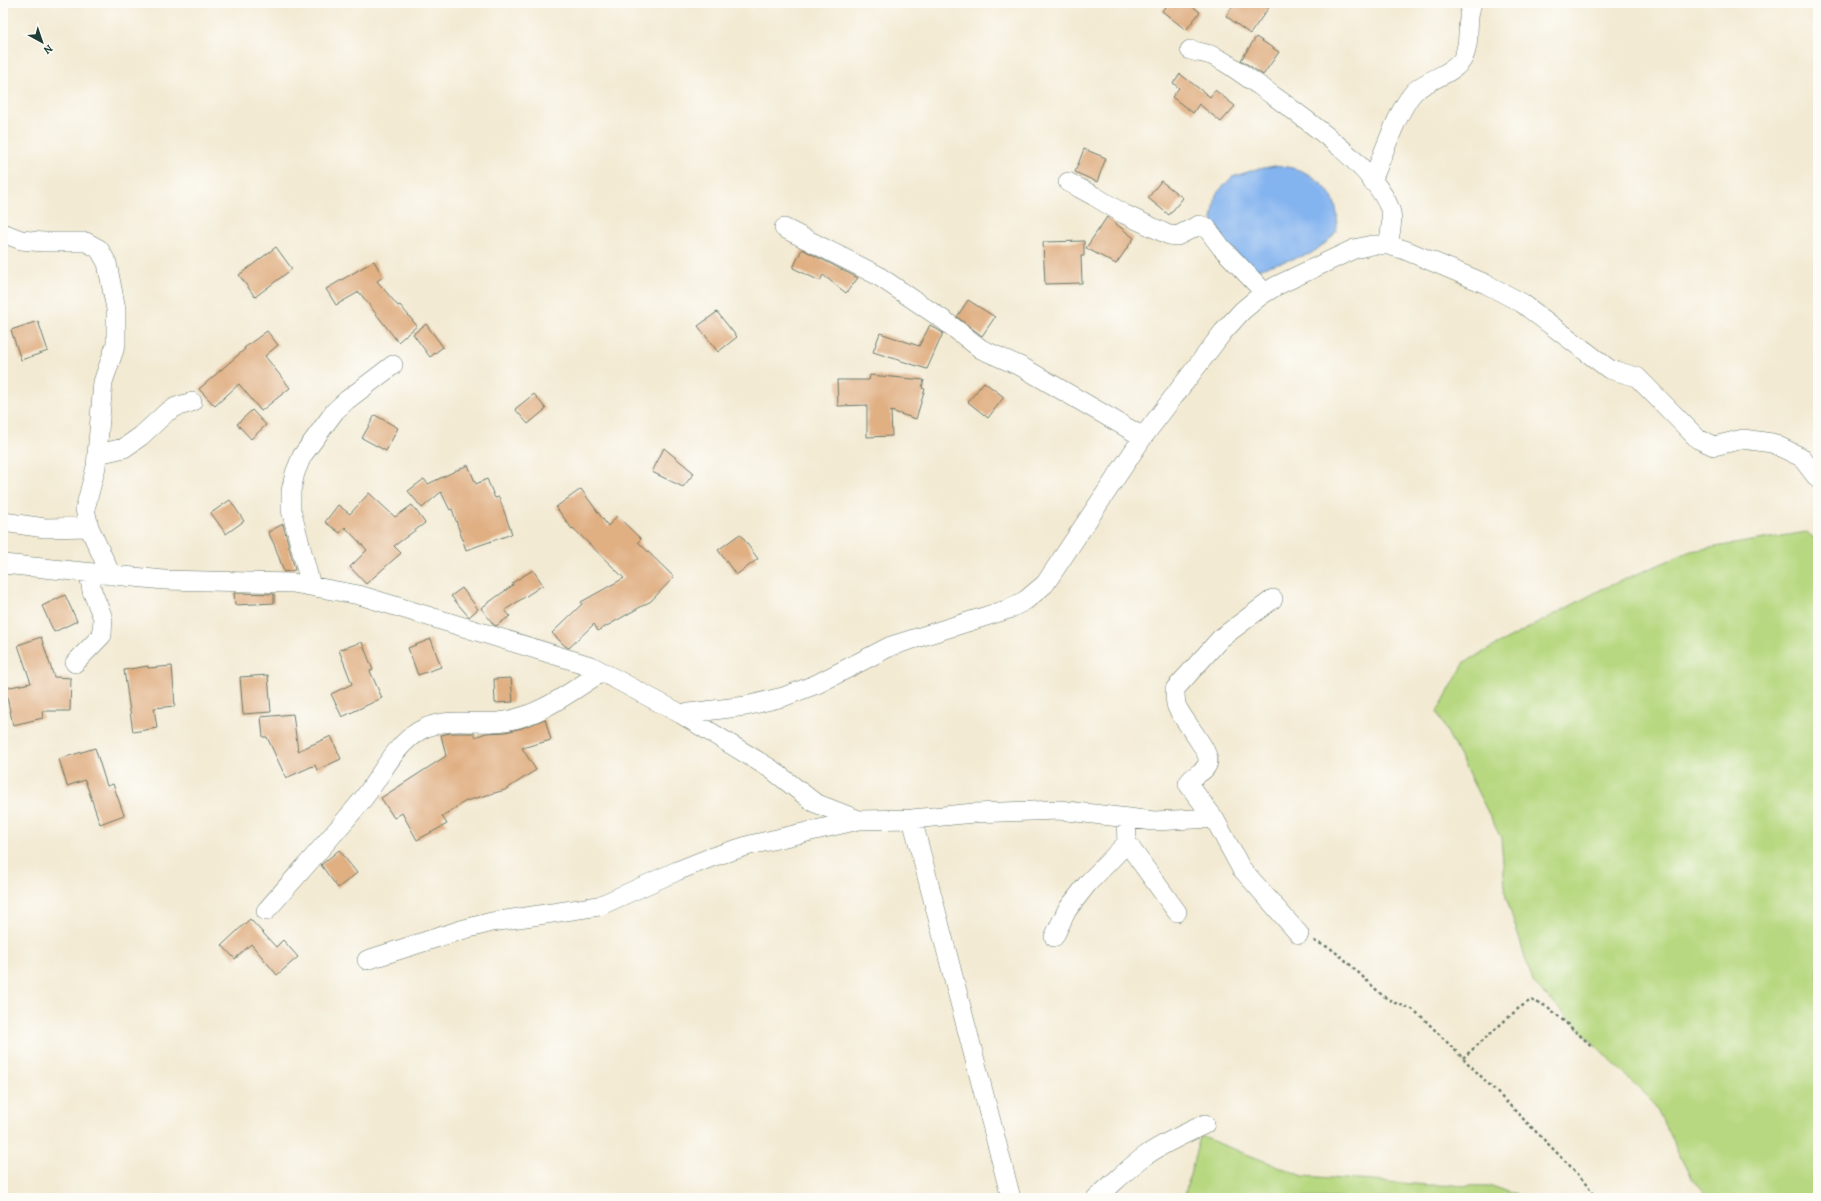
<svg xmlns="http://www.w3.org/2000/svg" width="1821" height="1201" font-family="Alegreya,serif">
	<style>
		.green { fill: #b7d880; stroke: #6b8a5a }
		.water { fill: #84b4ef; stroke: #527892 }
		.building { fill: #e0af82 }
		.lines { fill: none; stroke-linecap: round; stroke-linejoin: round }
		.minor-casing { stroke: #697a6c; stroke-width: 20 }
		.path { stroke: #697a6c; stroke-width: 2.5; stroke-dasharray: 3 3; stroke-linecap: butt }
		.minor { stroke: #fff; stroke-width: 19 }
	</style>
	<rect width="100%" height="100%" fill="#fdfcf7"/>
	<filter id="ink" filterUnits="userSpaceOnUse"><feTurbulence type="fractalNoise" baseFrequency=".025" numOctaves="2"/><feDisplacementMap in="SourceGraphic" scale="8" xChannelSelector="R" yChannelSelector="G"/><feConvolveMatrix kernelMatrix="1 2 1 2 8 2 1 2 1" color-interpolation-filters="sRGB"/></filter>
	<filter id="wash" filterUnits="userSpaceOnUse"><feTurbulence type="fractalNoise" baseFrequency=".012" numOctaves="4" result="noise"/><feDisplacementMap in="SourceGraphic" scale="16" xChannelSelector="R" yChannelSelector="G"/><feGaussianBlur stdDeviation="0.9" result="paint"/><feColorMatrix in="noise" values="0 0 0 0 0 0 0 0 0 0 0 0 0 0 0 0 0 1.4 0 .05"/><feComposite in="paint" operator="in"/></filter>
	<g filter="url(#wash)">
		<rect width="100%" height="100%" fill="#f3ead3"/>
		<path class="green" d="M1807,532L1818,542V1198H1709L1691,1178L1654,1104L1533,982L1506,897L1501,838L1437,712L1465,662L1602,589L1691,551Z
			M1200,1136L1303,1176L1428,1185L1492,1186L1525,1198H1184Z"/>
		<path class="water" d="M1274,166C1280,167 1287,166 1292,168C1314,173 1335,191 1337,214C1338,220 1337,227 1336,232L1327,242L1310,254L1254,270L1224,243L1212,220L1216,194L1232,177L1254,170Z"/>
		<g id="blocks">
			<path class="building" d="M1168,3H1188L1200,12L1186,30L1162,11Z
				M1235,3H1272L1250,34L1226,16Z
				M1256,37L1279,52L1263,75L1241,60Z
				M1180,74L1210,97L1215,90L1235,106L1221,122L1199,104L1193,113L1172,97L1179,88L1173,83Z
				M1084,149L1106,158L1097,182L1075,172Z
				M1161,181L1183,198L1169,215L1148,198Z
				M1107,217L1134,238L1116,264L1086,248Z
				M1084,241V256H1081L1082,283L1045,284L1043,242Z
				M276,247L292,269L255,297L239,275Z
				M802,249L858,278L846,293L823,275L820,281L793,268Z
				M374,261L383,277L377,281L398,306L400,305L417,326L398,342L359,292L336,305L326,289Z
				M968,300L995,317L982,336L957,317Z
				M717,312L737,337L718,352L698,326Z
				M38,321L48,351L21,360L11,330Z
				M426,324L443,347L430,357L413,334Z
				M930,325L943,333L927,369L873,352L880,333L919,346Z
				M267,331L278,345L265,356L290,388L261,411L239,384L215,406L199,389L245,349L244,348Z
				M870,375L924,380L922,388L925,389L916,419L891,411L892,436L867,437V405L838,406L837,380H869Z
				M984,382L1004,397L988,418L968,402Z
				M534,394L546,409L528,424L515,409Z
				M252,410L266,425L251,439L237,424Z
				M375,415L398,428L386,451L362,438Z
				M664,448L694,473L683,487L652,472Z
				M468,465L476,484L487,479L495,498L499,497L512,534L466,550L452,509L450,510L441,492L422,508L408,491L424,479L428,484Z
				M581,489L608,526L617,516L641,539L638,542L674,577L651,601L598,631L594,624L569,648L565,646L552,633L582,604L581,602L624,578L573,528L572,529L556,507Z
				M369,493L395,517L412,505L425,523L394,546L401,553L366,584L350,567L367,550L345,527L340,533L325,522L338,505L350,514Z
				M230,500L244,521L226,534L211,513Z
				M283,524L295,570L284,572L275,546L268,532Z
				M740,534L758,559L736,575L718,550Z
				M533,570L543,585L505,610L510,616L496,626L493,624L481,608L513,585L512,583Z
				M462,588L478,609L469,617L451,596Z
				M234,593L274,594V603L235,605Z
				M65,595L77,621L54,632L42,606Z
				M41,637L54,677L71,678L70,711H42L43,718L13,725L5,688L31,683L18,645Z
				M431,639L441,667L418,675L408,648Z
				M362,642L373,670L370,671L382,698L342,717L331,694L352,684L339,650Z
				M148,666V668L172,666L175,706L154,708L157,728L133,732L124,670Z
				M268,675L271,712L243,714L240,677Z
				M511,678L513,702L495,703L494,679Z
				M293,714L298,751L331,736L341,759L317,770L315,765L286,778L267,737H263L261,717Z
				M545,719L551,740L522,748L536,770L505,790L466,801L442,816L447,824L417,840L402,813L394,818L381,798L446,756L441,735L451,733H474L475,737L486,733L506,732L522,728Z
				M95,748L107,786L113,784L124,815L100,824L85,780L67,786L59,759Z
				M339,850L357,873L338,888L321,865Z
				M250,919L276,947L283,940L298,957L277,975L251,944L235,959L222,945Z"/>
		</g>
	</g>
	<g filter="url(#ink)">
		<use href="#blocks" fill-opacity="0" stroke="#697a6c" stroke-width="1"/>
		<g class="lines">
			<g class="minor-casing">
				<path id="minor" d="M1190,50C1197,52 1204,53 1211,55C1228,62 1244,76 1260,86C1298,114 1373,164 1390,209C1394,219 1390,234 1388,245
					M1372,181C1382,158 1398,109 1414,92C1427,79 1452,75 1462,60C1472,43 1465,21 1472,3
					M1068,182L1094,196L1124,214L1169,235L1177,236L1199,225L1206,227L1221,247L1265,293
					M784,228L877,275L945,321L981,349L1022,367L1143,437
					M3,233L21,240L43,242H86L99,249L107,263L116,309V344L103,382L96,467L85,509L89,527L111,575
					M98,454L124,448L141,436L167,412L176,407L192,402
					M3,522L45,528L89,527
					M3,564L164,580L293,583L359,595L591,666L681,714L771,769L815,803L859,820L912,819L1011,1198
					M311,586L291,510V491L295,473L302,456L335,411L347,400L393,365
					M1273,599L1221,638L1175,689C1175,695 1175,702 1177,707C1183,720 1209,750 1208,761C1207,773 1192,774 1188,784L1214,818L1241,868L1299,934
					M75,663L102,635L103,618L92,591L89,573
					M681,714L746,706L783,697L817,684L891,646L1009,609L1026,600L1045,584L1143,437L1223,332L1242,311L1260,296L1276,286L1354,249L1372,245H1388L1405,250L1486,284L1522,303L1609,369L1637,377L1698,439L1714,446L1743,439L1772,443L1801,457L1818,479
					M912,819L974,813L1059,810L1154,821L1214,818
					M1127,843L1177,912
					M266,911C298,874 332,837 363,799C381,776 393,747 419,731C446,715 476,726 505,721C542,715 571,691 602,672
					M1054,937L1067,910L1088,883L1127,843L1126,818
					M367,960L461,930L492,922L599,906L677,871L712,857L750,845L859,820
					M1096,1198C1113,1184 1127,1169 1145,1156C1163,1143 1185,1134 1205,1124"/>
			</g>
			<path class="path" d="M1314,941L1330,948L1344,959L1383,996L1395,1003L1412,1009L1422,1017L1577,1173L1597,1198
				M1463,1058L1519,1008L1531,1000L1548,1007L1593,1047"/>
			<use href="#minor" class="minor"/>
		</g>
	</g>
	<rect width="1821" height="1201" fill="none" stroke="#fdfcf7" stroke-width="16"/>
	<g transform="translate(42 42) rotate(140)" stroke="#fdfcf7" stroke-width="3" paint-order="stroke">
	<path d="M0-3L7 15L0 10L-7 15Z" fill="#1f3d34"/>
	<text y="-6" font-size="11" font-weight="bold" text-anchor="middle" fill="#1f3d34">N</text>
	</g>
</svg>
